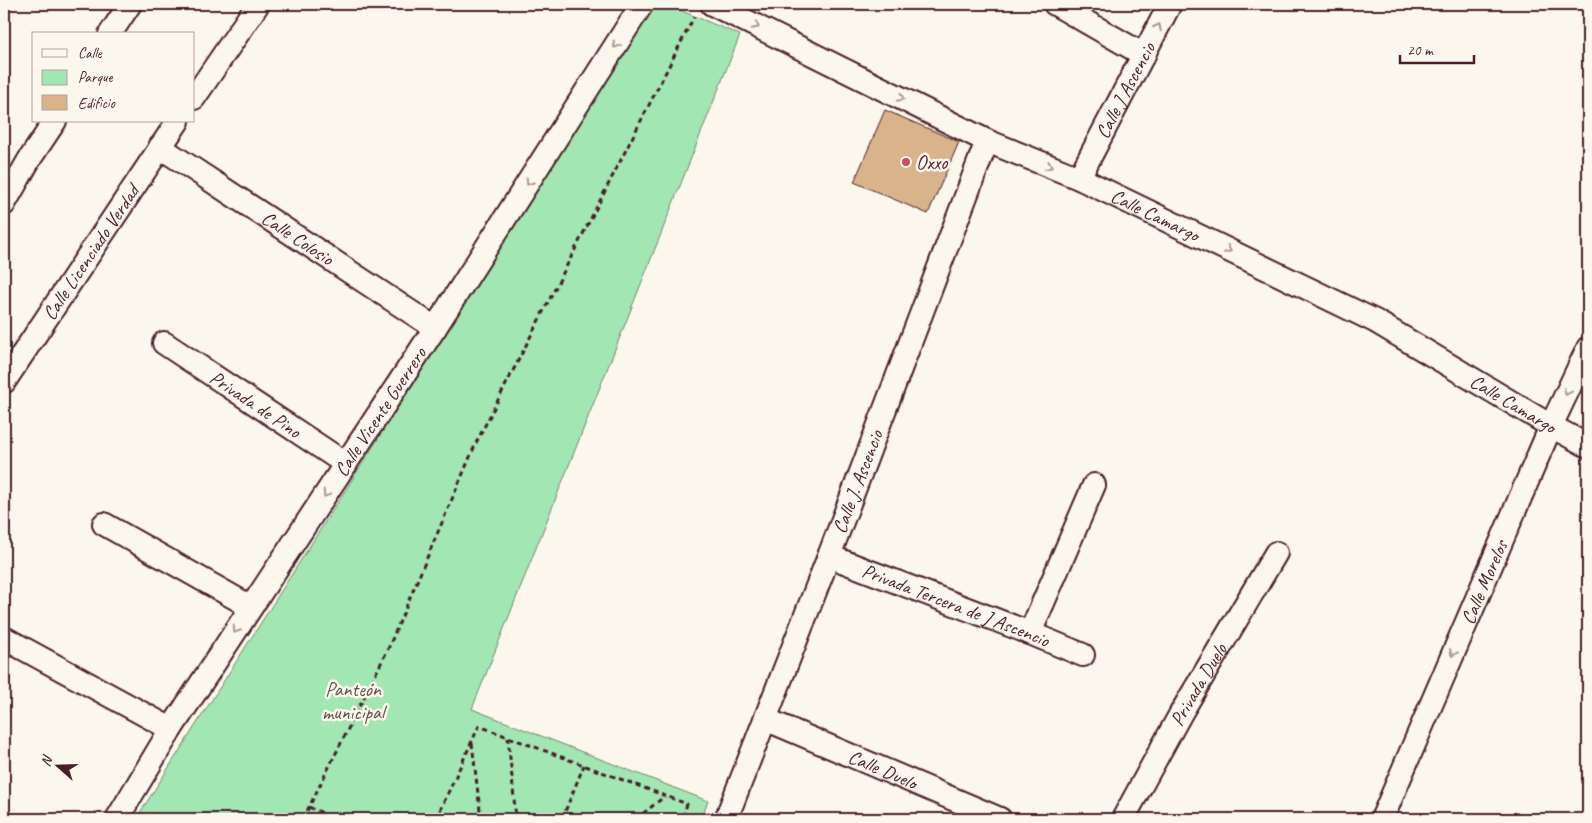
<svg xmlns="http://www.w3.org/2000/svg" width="1592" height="823" font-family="Caveat,sans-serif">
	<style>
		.green { fill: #a1e6b3; stroke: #76826f }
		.building { fill: #d9b38a; stroke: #4a1f2b }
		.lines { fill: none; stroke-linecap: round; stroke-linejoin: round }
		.minor-casing { stroke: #4a1f2b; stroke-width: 26 }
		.path { stroke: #4a1f2b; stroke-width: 3; stroke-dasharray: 5 4; stroke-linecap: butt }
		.minor { stroke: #fbf7ec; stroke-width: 22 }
		.oneway { stroke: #ab9695 }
		.poi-dot { fill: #d1495b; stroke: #fbf7ec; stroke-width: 2 }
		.labels { text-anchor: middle; stroke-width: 5; stroke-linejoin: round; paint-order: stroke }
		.street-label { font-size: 20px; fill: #4a1f2b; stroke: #fbf7ec }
		.poi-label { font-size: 20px; fill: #4a1f2b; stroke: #fbf7ec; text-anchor: start }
		.park-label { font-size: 20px; fill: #60514d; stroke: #fbf7ec }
	</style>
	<rect width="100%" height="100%" fill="#fbf7ec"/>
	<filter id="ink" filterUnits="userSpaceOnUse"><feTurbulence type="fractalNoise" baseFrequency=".02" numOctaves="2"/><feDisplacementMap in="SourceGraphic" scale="10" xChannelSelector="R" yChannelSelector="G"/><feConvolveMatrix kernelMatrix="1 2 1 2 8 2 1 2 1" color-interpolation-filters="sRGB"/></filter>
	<g filter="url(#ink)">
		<path class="green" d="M655,4H665L740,35L472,709L708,801L701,819H136Z"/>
		<path class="building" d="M885,110L959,142L928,214L854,182Z"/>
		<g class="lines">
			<g class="minor-casing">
				<g id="minor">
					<path id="s1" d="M712,4L987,141L1079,178L1375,321L1551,426L1588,446"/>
					<path d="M1055,4L1144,55"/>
					<path d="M110,34L130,4"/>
					<path d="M194,98L258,4"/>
					<path id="s2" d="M160,147L435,328"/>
					<path id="s3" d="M1079,178L1170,4"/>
					<path d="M4,204L29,160L55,121"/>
					<path id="s4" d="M164,343L346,464"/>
					<path id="s5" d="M4,382L178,121"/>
					<path d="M104,524L251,607"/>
					<path id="s6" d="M829,556L1030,633L1083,655"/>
					<path d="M1030,633L1094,485"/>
					<path d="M4,638L171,729"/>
					<path id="s7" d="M765,719L1000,819"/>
					<path id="s8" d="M117,819L171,729L435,328L642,4"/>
					<path id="s9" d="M726,819L829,556L987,141"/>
					<path id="s10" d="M1123,819L1181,713L1276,553"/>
					<path id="s11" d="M1382,819L1551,426L1588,348"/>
				</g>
			</g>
			<path class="path" d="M508,737L516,819
				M472,743L481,819
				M309,807L336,819
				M303,819L388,649L476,443L694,17
				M436,819L479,726L687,804L682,819
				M562,819L584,765
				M636,819L665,796"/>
			<use href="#minor" class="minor"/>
		</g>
		<defs><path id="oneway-chevron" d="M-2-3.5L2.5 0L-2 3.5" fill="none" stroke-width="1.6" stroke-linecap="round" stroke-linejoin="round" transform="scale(1.25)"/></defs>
		<g class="oneway">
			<use href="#oneway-chevron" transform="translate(756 26) rotate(26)"/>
			<use href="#oneway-chevron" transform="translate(1158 27) rotate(-63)"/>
			<use href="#oneway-chevron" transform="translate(616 45) rotate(123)"/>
			<use href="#oneway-chevron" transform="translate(901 98) rotate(26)"/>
			<use href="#oneway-chevron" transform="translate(1049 166) rotate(22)"/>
			<use href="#oneway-chevron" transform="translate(529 182) rotate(123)"/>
			<use href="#oneway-chevron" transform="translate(1228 250) rotate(26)"/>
			<use href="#oneway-chevron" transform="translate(1567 392) rotate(115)"/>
			<use href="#oneway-chevron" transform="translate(326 494) rotate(124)"/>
			<use href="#oneway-chevron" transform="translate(236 630) rotate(123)"/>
			<use href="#oneway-chevron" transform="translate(1453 653) rotate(113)"/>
		</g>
	</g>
	<circle class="poi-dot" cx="906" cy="162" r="5"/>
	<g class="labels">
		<g class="street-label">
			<text dy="7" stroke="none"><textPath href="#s3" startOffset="99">Calle J Ascencio</textPath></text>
			<text dy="7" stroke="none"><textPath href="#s1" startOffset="491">Calle Camargo</textPath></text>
			<text dy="7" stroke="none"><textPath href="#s2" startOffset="165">Calle Colosio</textPath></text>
			<text dy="7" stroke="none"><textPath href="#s5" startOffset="156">Calle Licenciado Verdad</textPath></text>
			<text dy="7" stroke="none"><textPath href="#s1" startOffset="896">Calle Camargo</textPath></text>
			<text dy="7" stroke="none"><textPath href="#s4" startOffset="110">Privada de Pino</textPath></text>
			<text dy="7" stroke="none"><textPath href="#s8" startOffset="485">Calle Vicente Guerrero</textPath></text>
			<text dy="7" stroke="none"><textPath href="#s9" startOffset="362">Calle J. Ascencio</textPath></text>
			<text dy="7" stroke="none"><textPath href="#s11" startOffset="258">Calle Morelos</textPath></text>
			<text dy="7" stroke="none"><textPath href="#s6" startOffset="136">Privada Tercera de J Ascencio</textPath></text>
			<text dy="7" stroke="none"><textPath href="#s10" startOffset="154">Privada Duelo</textPath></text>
			<text dy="7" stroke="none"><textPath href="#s7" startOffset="128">Calle Duelo</textPath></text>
		</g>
		<g class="poi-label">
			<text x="916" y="169">Oxxo</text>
		</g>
		<g class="park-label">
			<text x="353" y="696">Panteón<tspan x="353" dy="23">municipal</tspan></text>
		</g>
	</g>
	<rect width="1592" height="823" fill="none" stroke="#fbf7ec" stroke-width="20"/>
	<rect x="10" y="10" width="1572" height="803" fill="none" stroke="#4a1f2b" stroke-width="2" filter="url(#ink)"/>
	<rect x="32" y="32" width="162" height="90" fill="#fbf7ec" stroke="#b4a19f"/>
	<rect x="42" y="49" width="25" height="8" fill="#fbf7ec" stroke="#b4a19f"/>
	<text x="78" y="58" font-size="15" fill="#4a1f2b">Calle</text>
	<rect x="42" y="70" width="25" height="15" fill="#a1e6b3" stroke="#b4a19f"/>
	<text x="78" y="82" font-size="15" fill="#4a1f2b">Parque</text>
	<rect x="42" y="95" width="25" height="15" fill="#d9b38a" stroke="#b4a19f"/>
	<text x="78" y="108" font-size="15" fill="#4a1f2b">Edificio</text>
	<g transform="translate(58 766) rotate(290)" stroke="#fbf7ec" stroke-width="4" paint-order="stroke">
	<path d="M0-4L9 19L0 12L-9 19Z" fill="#4a1f2b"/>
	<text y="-8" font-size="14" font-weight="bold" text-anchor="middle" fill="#4a1f2b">N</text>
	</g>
	<path d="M1400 55v8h74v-8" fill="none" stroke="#4a1f2b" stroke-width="2.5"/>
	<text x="1407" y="55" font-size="15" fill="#4a1f2b" stroke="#fbf7ec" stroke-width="4" paint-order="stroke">20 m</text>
</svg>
